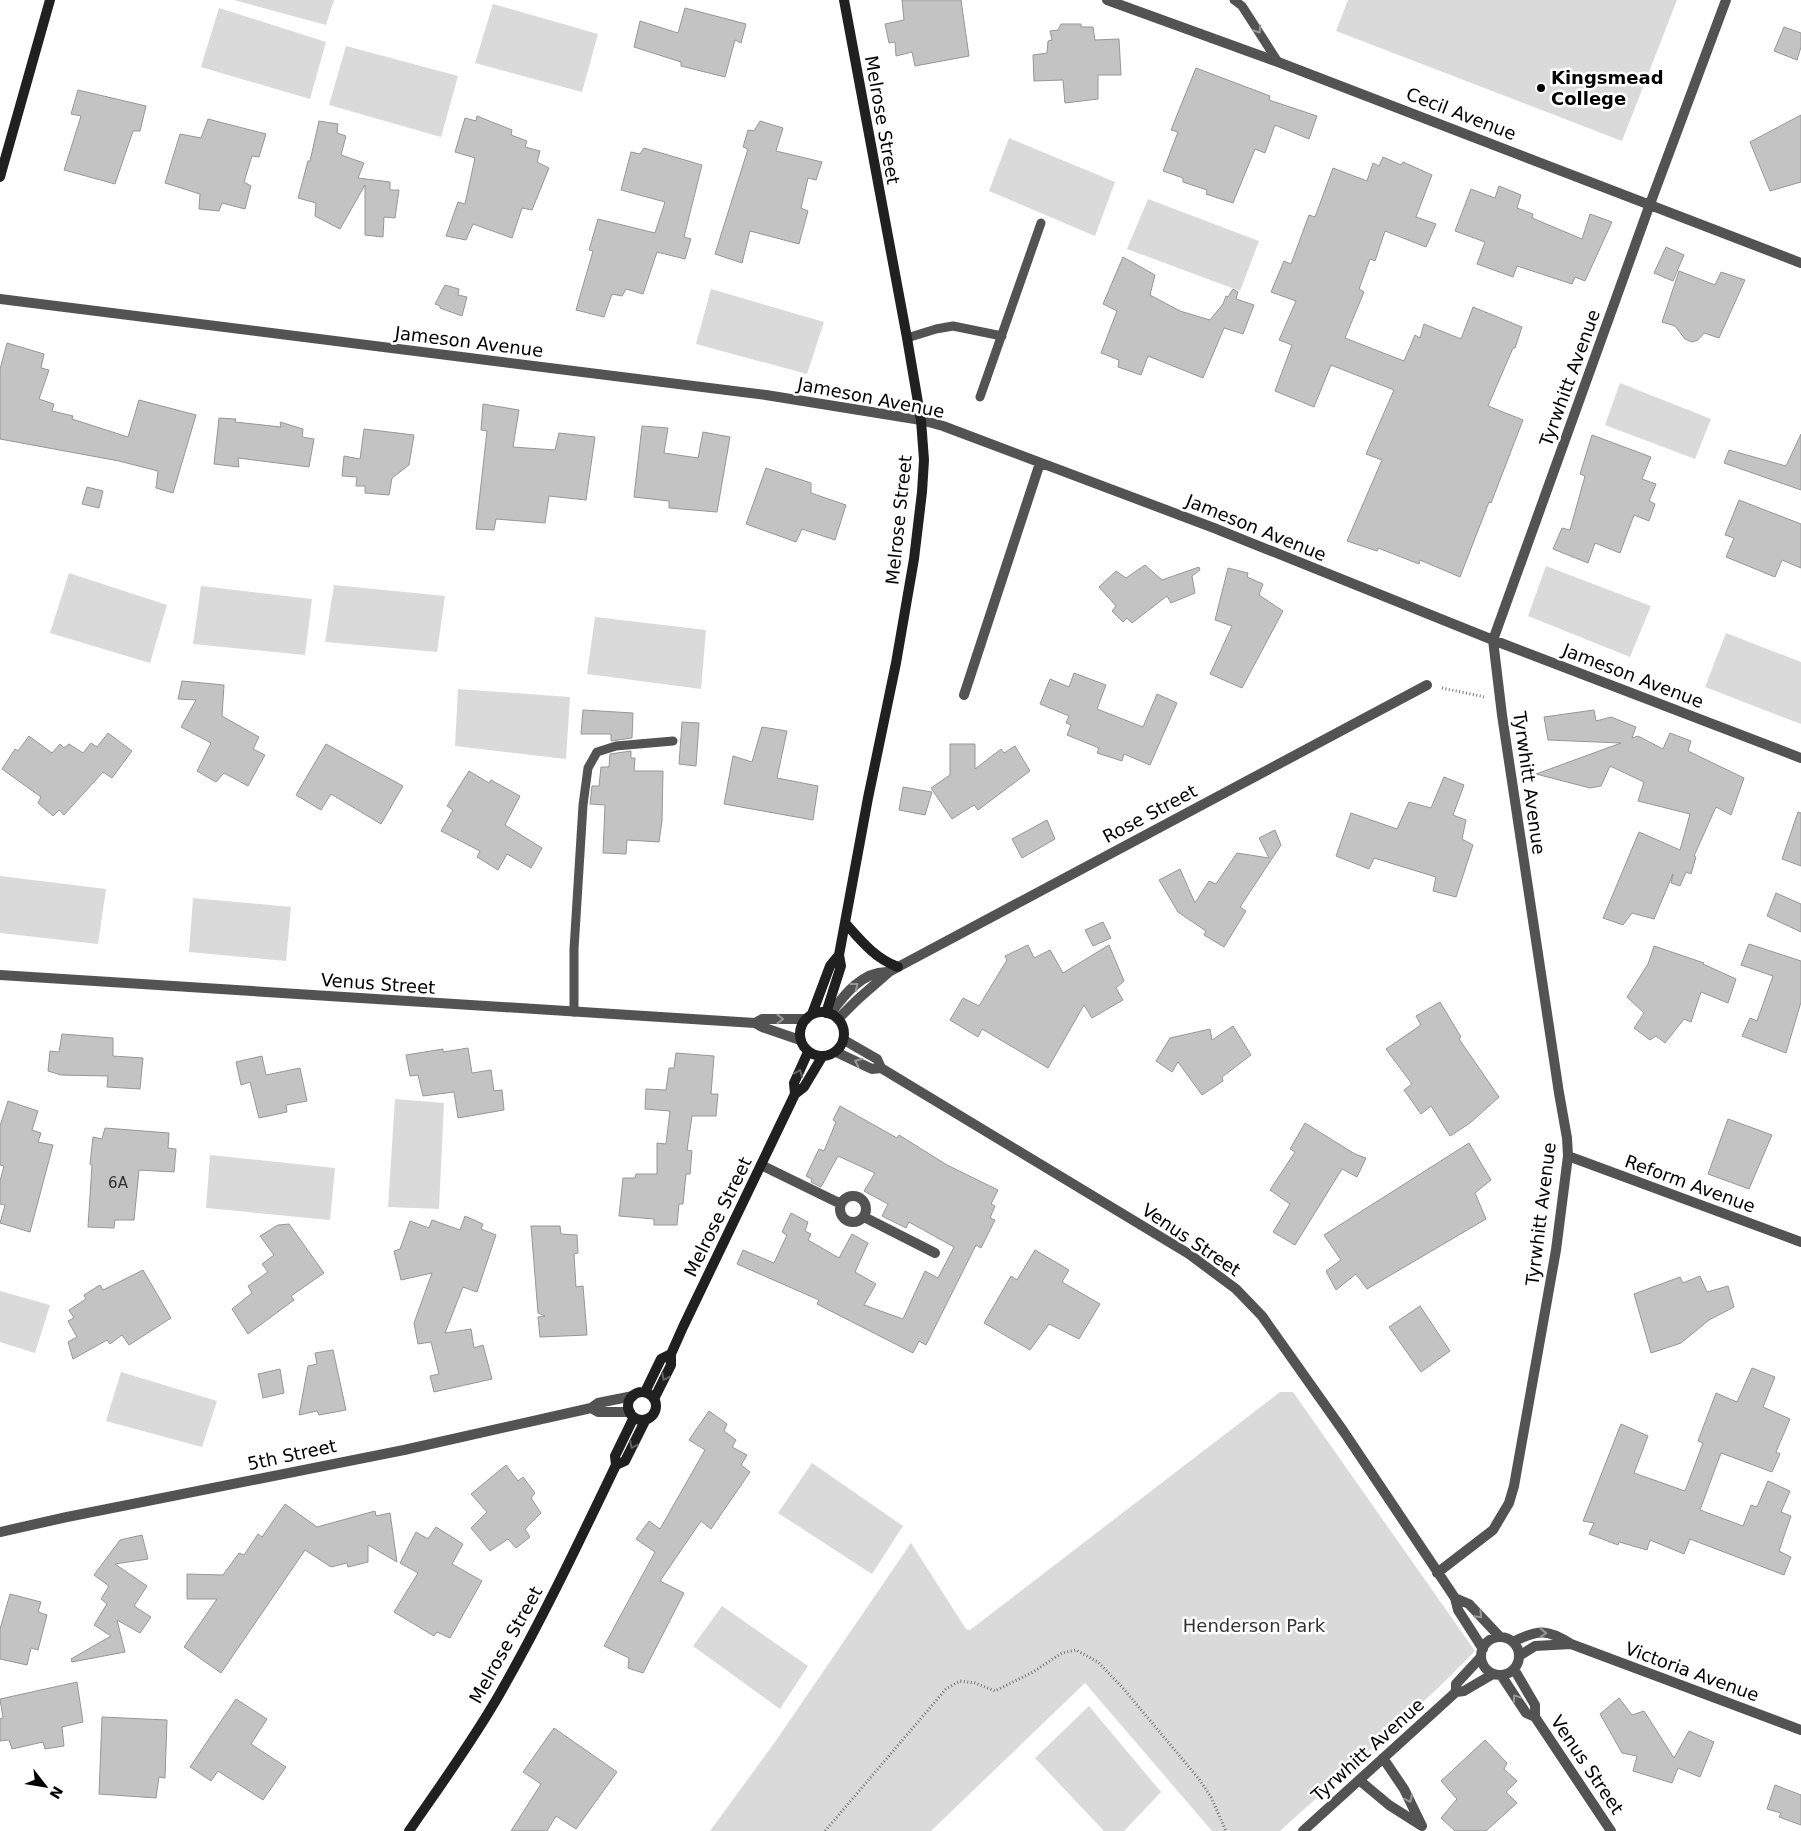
<svg xmlns="http://www.w3.org/2000/svg" width="1801" height="1831" font-family="'DejaVu Sans',sans-serif">
	<style>
		.green { fill: #dadada }
		.building { fill: #c3c3c3; stroke: #979797 }
		.lines { fill: none; stroke-linecap: round; stroke-linejoin: round }
		.path { stroke: #757575; stroke-width: 3; stroke-dasharray: 1 2.5; stroke-linecap: butt }
		.lane { stroke: #535353; stroke-width: 9 }
		.street { stroke: #535353; stroke-width: 10 }
		.secondary { stroke: #202020; stroke-width: 10 }
		.oneway { stroke: #989898 }
		.oneway2 { stroke: #636363 }
		.poi-dot { fill: #000; stroke: #fff; stroke-width: 2 }
		.labels { text-anchor: middle; stroke-width: 5; stroke-linejoin: round; paint-order: stroke }
		.number-label { font-size: 15px; fill: #313131 }
		.poi-label { font-size: 18px; font-weight: bold; fill: #000; stroke: #fff; text-anchor: start }
		.street-label { font-size: 18px; fill: #000; stroke: #fff }
		.park-label { font-size: 18px; fill: #313131; stroke: #fff }
	</style>
	<rect width="100%" height="100%" fill="#fff"/>
	<path class="green" d="M234,0H334L326,25Z
		M1348,0H1677L1622,141L1336,31Z
		M493,4L598,34L582,92L475,63Z
		M219,8L326,42L310,99L201,67Z
		M346,46L458,76L441,137L329,105Z
		M1009,138L1115,182L1095,236L989,191Z
		M1148,199L1259,241L1240,291L1127,249Z
		M711,289L824,322L807,374L696,344Z
		M1620,383L1711,419L1695,459L1605,425Z
		M1546,566L1651,606L1630,657L1528,616Z
		M69,573L167,605L150,663L50,633Z
		M334,585L445,596L437,652L325,642Z
		M201,586L312,599L305,655L193,644Z
		M595,617L706,630L701,689L587,674Z
		M1726,633L1801,662V724L1705,687Z
		M458,689L570,697L566,759L455,746Z
		M0,876L106,889L98,944L0,933Z
		M193,898L291,907L286,961L189,952Z
		M395,1099L444,1103L439,1209L388,1207Z
		M210,1155L335,1168L330,1220L206,1208Z
		M0,1291L50,1305L35,1353L0,1342Z
		M121,1372L217,1401L202,1447L106,1421Z
		M1280,1392H1293L1475,1651L1437,1689L1280,1831H1212L1085,1683L931,1831H710L775,1742L911,1543L966,1629L970,1630Z
		M812,1463L903,1526L872,1574L778,1513Z
		M722,1606L808,1666L780,1709L693,1646Z
		M1089,1706L1161,1792L1124,1831H1104L1035,1758Z"/>
	<path class="building" d="M902,0H961L969,56L915,66L912,52L896,56L895,42L889,43L885,24L904,20Z
		M685,8L746,24L741,43L735,40L725,77L681,66V62L634,47L640,21L678,33Z
		M1061,24H1081V27H1093L1095,40L1119,39L1121,75H1098V99L1065,103L1063,80L1034,81L1033,55L1047,53L1048,41L1052,40L1050,31L1058,30Z
		M1784,27L1801,33V47L1797,60L1774,51Z
		M1196,68L1270,96L1269,100L1317,116L1309,139L1275,125L1265,153L1255,149L1233,203L1206,194L1207,190L1183,182V178L1163,171L1178,132L1171,130Z
		M78,90L146,106L140,131H133L115,184L64,170L81,116L71,114Z
		M1801,115V182L1770,191L1750,142Z
		M477,116L512,130L511,135L527,141L525,147L540,151L537,162L549,168L532,210L522,208L512,238L473,224L466,240L446,236L458,202L465,204L475,158L455,152L465,118L476,121Z
		M208,119L266,134L259,157L252,156L244,182L251,186L245,209L222,203L219,211L199,209L200,194L165,183L180,134L201,138Z
		M319,121L338,124L337,133L346,136L341,155L364,163L358,178L390,182V190H399L395,218L384,217L383,237L365,235V185L340,229L315,216L316,203L298,198L308,161H310Z
		M760,121L783,128L776,151L822,162L816,180L808,178L801,208L808,211L799,244L750,231L742,263L715,254L748,149L743,147L748,130L754,131Z
		M644,148L702,165L684,237L691,239L685,259L657,252L643,294L626,289L622,296L612,294L604,317L576,310L593,251L589,250L598,219L655,233L665,202L621,190L631,152L640,154Z
		M1383,157L1401,165L1403,162L1432,175L1416,217L1436,224L1426,247L1385,231L1375,261L1370,259L1359,289L1364,292L1345,338L1404,361L1415,335L1420,338L1424,324L1461,339L1473,307L1522,327L1515,348H1513L1488,406L1523,420L1491,503L1489,502L1460,577L1420,560L1419,564L1378,548L1377,551L1347,541L1382,460L1366,454L1394,390L1331,365L1314,407L1275,391L1292,345L1279,340L1296,301L1271,292L1284,261L1291,264L1309,215L1315,217L1333,168L1367,181L1373,163L1379,166Z
		M1499,186L1521,195L1517,208L1533,214L1532,218L1582,239L1590,214L1612,222L1585,281L1575,277L1572,284L1517,266L1513,277L1477,264L1485,242L1455,231L1471,189L1495,198Z
		M1666,247L1684,255L1673,281L1654,273Z
		M1123,257L1155,275L1150,295L1180,311L1210,320L1223,304L1226,296L1228,297L1233,289L1238,292L1236,299L1254,305L1243,334L1224,328L1203,378L1148,356L1141,375L1118,367L1119,360L1101,353L1117,311L1103,304Z
		M1679,271L1715,285L1721,272L1745,280L1719,338L1704,333L1698,340L1692,342L1685,339L1675,326L1662,322Z
		M445,285L459,289L458,295L467,297L462,316L440,308V306L435,304Z
		M7,343L44,354L41,368L49,370L39,399L54,404L52,411L73,416L72,419L128,437L139,400L196,415L173,493L156,488L158,471L119,461L0,439V369Z
		M483,404L519,410L513,447L555,450L559,433L595,437L586,500L549,496L545,523L496,519L494,530L476,529L487,431L481,430Z
		M219,418L236,419L235,422L281,427L280,422L303,429L302,437L314,439L309,467L238,458L239,467L214,464Z
		M642,426L668,428L664,453L698,458L703,432L730,437L717,512L669,508V501L634,497Z
		M364,429L414,435L409,465L392,478L389,495L365,493V486H356L357,477L342,476L344,456L360,459Z
		M1801,434V490L1724,463L1729,450L1786,466Z
		M1592,435L1651,457L1642,479L1656,484L1649,501L1655,504L1649,521L1634,515L1620,553L1595,543L1588,563L1553,549L1562,528L1570,530L1585,476L1580,474Z
		M766,468L811,483V493L846,505L835,540L802,529L796,542L746,524Z
		M87,487L103,491L99,508L82,504Z
		M1739,500L1801,524V568L1782,560L1775,577L1726,557L1734,538L1725,535Z
		M1145,565L1162,580L1199,567L1200,570L1192,576L1195,593L1171,603L1167,596L1132,623L1127,618L1123,622L1112,611L1116,606L1099,587L1116,571L1126,578Z
		M1228,568L1248,573L1247,577L1263,584L1259,595L1283,611L1242,688L1210,674L1232,626L1215,620Z
		M1074,673L1106,685L1097,709L1143,727L1157,694L1177,703L1150,765L1124,754L1122,761L1097,753L1099,748L1067,735L1071,725L1066,723L1069,716L1040,704L1050,679L1069,687Z
		M182,681L224,685L222,716L259,737L253,749L265,755L248,786L224,773L216,782L197,771L211,743L181,727L196,700L178,699Z
		M583,710L633,713L632,738L611,741V734H581Z
		M1594,710L1596,721L1611,717L1636,727L1632,738L1638,736L1663,749L1670,733L1691,741L1688,751L1744,778L1731,815L1716,807L1694,856L1696,857L1691,874L1686,872L1680,886L1671,883L1673,874L1654,919L1632,913L1623,925L1603,918L1639,832L1680,850L1690,814L1638,801L1644,782L1610,766L1601,786L1590,788L1536,774L1621,743L1548,740L1544,717Z
		M682,722L699,723L696,766L679,764Z
		M762,727L787,731L777,778L818,786L813,820L724,804L733,756L752,762Z
		M108,733L132,751L112,778L103,772L64,815L59,810L53,816L38,803L41,797L2,769L15,749L18,751L29,736L52,753L60,744L64,748L69,744L83,753L91,743L97,747Z
		M326,744L403,786L381,824L331,794L321,810L296,795Z
		M950,744H975V769L1001,749L1004,753L1015,746L1030,771L978,810L974,805L952,819L931,788L950,775Z
		M631,751V758H635L634,771H663L662,821L659,842L627,840L626,854L603,853L605,805L590,804L592,786H599L601,767H609L610,754Z
		M469,771L489,783L491,780L520,796L505,825L542,848L531,868L507,854L498,870L477,857L480,851L441,831L453,810L447,806Z
		M1444,777L1464,785L1453,815L1466,820L1462,839L1473,845L1456,897L1433,891L1436,877L1374,858L1369,869L1336,856L1351,813L1397,829L1409,802L1431,808Z
		M903,787L932,792L925,815L899,810Z
		M1798,812L1801,813V866L1782,859Z
		M1047,820L1055,839L1022,858L1012,839Z
		M1275,830L1281,845L1240,907L1246,911L1224,947L1204,935L1206,931L1178,912L1159,880L1180,869L1195,903L1209,881L1216,884L1237,853L1269,858L1259,838Z
		M1776,893L1801,904V932L1767,916Z
		M1103,922L1111,938L1093,946L1085,930Z
		M1749,944L1801,961V1002L1786,1053L1742,1036L1750,1018L1757,1021L1773,976L1741,965Z
		M1028,945L1034,958L1050,950L1063,973L1109,945L1124,981L1116,988L1123,1000L1092,1018L1084,1005L1048,1068L982,1029L978,1037L950,1020L963,998L979,1006L1007,960L1005,956Z
		M1654,946L1704,963L1703,964L1736,979L1728,1003L1701,992L1691,1022L1684,1019L1665,1043L1656,1036L1650,1040L1634,1028L1644,1013L1627,997L1648,964Z
		M1440,1002L1461,1037L1459,1039L1499,1097L1470,1123L1450,1136L1431,1106L1421,1114L1404,1090L1412,1084L1386,1049L1421,1025L1416,1016Z
		M1233,1026L1251,1055L1222,1077L1223,1081L1202,1095L1178,1062L1172,1072L1156,1061L1170,1038L1210,1029L1212,1040Z
		M62,1034L113,1038V1056L143,1058L140,1089L107,1087L108,1076L61,1075L48,1071L50,1051L59,1052Z
		M468,1048L472,1073L491,1070L494,1091L502,1090L504,1110L458,1118L454,1092L423,1096L418,1075L410,1076L406,1055L443,1049V1052Z
		M676,1053L714,1056L711,1094H718L716,1116H692L687,1150L692,1151L690,1174H686L683,1204H679L677,1225H654V1219L619,1216L623,1178H635L636,1174H657V1143L666,1144L670,1111L645,1109L646,1089L666,1090L669,1068H674Z
		M262,1056L266,1075L300,1068L307,1101L286,1105L287,1112L259,1118L250,1082L241,1085L236,1062Z
		M8,1101L38,1111L32,1130L41,1133L38,1142L53,1145L30,1232L0,1223L5,1205L0,1204V1181L4,1166L0,1165V1126Z
		M840,1106L897,1138L899,1135L947,1165L998,1190L991,1204L995,1206L990,1218L995,1220L981,1248L976,1245L926,1345L919,1341L913,1353L817,1304L819,1300L737,1264L743,1250L774,1263L787,1235L782,1232L791,1213L808,1222L805,1231L811,1234L808,1240L839,1258L852,1234L868,1243L855,1272L876,1284L864,1305L903,1319L925,1271L938,1278L954,1247L909,1222L906,1228L882,1216L888,1204L864,1191L875,1173L838,1156L821,1187L811,1182L812,1179L806,1176L819,1149L824,1151L836,1122L833,1120Z
		M1728,1119L1772,1135L1749,1189L1708,1174Z
		M1305,1123L1355,1154L1366,1158L1357,1177L1342,1169L1295,1245L1273,1232L1290,1204L1270,1190L1295,1152L1290,1149Z
		M105,1128L169,1133L168,1148L176,1149L174,1172L139,1170L134,1220H115L114,1228L88,1227L92,1165L90,1164L93,1137L102,1139Z
		M1469,1143L1491,1180L1475,1193L1486,1219L1367,1289L1356,1274L1336,1290L1326,1271L1341,1260L1324,1235Z
		M465,1216L483,1224L481,1229L496,1235L477,1292L463,1287L445,1333L471,1329L474,1348L483,1345L492,1379L434,1392L430,1376L439,1374L431,1342L418,1344L414,1323L432,1273L401,1280L394,1251L400,1249L410,1221L429,1228L432,1220L460,1230Z
		M289,1224L324,1273L291,1296L294,1300L248,1334L232,1309L252,1293L248,1286L268,1272L262,1264L274,1255L260,1236L278,1225Z
		M531,1226H560L561,1234L577,1235L578,1253L574,1254L576,1287L583,1286L587,1335L540,1337L538,1317L545,1316L538,1313Z
		M1035,1250L1069,1270L1062,1282L1100,1304L1079,1339L1049,1324L1030,1350L984,1323L1011,1276L1017,1280Z
		M143,1270L171,1318L129,1345L122,1335L110,1344L107,1340L73,1359L68,1342L77,1337L68,1321L74,1318L69,1310L86,1299L84,1295L100,1285L103,1290Z
		M1700,1276L1707,1292L1728,1286L1734,1307L1709,1320L1681,1343L1651,1353L1634,1294L1680,1277L1683,1283Z
		M1420,1306L1450,1351L1421,1372L1389,1327Z
		M333,1350L346,1410L319,1415L317,1411L299,1415L308,1366L317,1364L315,1353Z
		M1752,1368L1775,1377L1763,1407L1790,1419L1776,1452L1780,1454L1772,1472L1721,1453L1700,1510L1743,1526L1751,1505L1757,1507L1768,1481L1790,1491L1781,1512L1791,1516L1779,1551L1791,1557L1784,1575L1690,1539L1684,1554L1650,1540L1647,1550L1619,1542L1618,1545L1589,1534L1594,1523L1583,1521L1621,1424L1648,1436L1634,1473L1685,1491L1703,1443L1698,1441L1716,1393L1737,1402Z
		M280,1369L284,1393L263,1398L258,1374Z
		M709,1411L727,1424L724,1431L736,1440L732,1447L747,1455L741,1465L750,1472L711,1529L701,1521L660,1581L684,1593L643,1673L628,1668L629,1658L604,1646L655,1552L636,1539L649,1521L660,1529L705,1450L689,1440Z
		M506,1465L518,1481L523,1477L535,1493L531,1498L541,1513L525,1529L530,1537L516,1548L508,1539L490,1551L471,1528L487,1512L471,1494Z
		M285,1504L317,1527L375,1511L376,1516L390,1513L397,1562L368,1545V1562L348,1567L347,1563L331,1567L305,1550L221,1673L184,1647L217,1599H187V1574L223,1575L239,1553L244,1555L258,1534L262,1537Z
		M436,1527L463,1544L452,1564L482,1581L450,1638L437,1632L434,1636L394,1612L418,1573L400,1563L416,1532L428,1539Z
		M142,1535L148,1559L115,1564L147,1586L134,1606L151,1617L140,1633L117,1620L125,1652L72,1662L71,1659L111,1636L94,1625L107,1604L101,1599L109,1586L94,1575L120,1540Z
		M10,1594L41,1602L38,1612L47,1615L38,1650L31,1648L27,1665L0,1659V1629Z
		M77,1682L83,1722L62,1727L64,1746L45,1749L43,1742L12,1749L9,1740L0,1741V1719L3,1718L0,1699Z
		M1619,1698L1632,1715L1644,1711L1674,1758L1689,1731L1714,1742L1700,1777L1678,1768L1672,1783L1633,1771L1637,1756L1622,1753L1600,1714Z
		M236,1699L267,1719L251,1744L286,1767L263,1800L218,1771L211,1781L190,1767Z
		M102,1717L167,1720L165,1778L159,1777L156,1798L99,1794Z
		M554,1728L617,1772L576,1829L556,1816L547,1831H511L541,1784L523,1772Z
		M1485,1740L1507,1763L1504,1769L1517,1781L1506,1792L1517,1803L1486,1831H1455L1441,1818L1457,1799L1441,1781Z
		M1775,1785L1801,1795V1825L1779,1817L1781,1813L1767,1809Z"/>
	<g class="lines">
		<path class="path" d="M1442,688L1485,697
			M825,1831L946,1689L960,1681L975,1683L995,1691L1033,1672L1062,1653L1076,1650L1098,1662L1122,1687L1199,1779L1211,1797L1226,1831"/>
		<path class="lane" d="M1234,0L1242,6L1278,62
			M907,338L936,329L953,326L1002,336
			M980,397L1041,223
			M574,1012V949L583,805L588,768L597,752L616,746L673,741"/>
		<path class="street" d="M1107,0L1278,62L1801,263
			M0,299L766,395L921,420L943,426L1214,528L1493,640L1801,758
			M964,695L1040,463
			M0,975L755,1023L762,1027L800,1040
			M830,1014C844,995 863,970 889,972
			M838,1019L857,1000L889,972L898,967L1427,685
			M755,1023L762,1019H806
			M844,1040L877,1059L881,1068L1189,1254L1236,1289L1262,1316L1344,1432L1455,1598L1458,1610L1483,1649
			M836,1052L872,1069L881,1068
			M1568,1156L1801,1242
			M761,1165L841,1204
			M840 1209a13 13 0 1 1 26 0a13 13 0 1 1-26 0Z
			M864,1217L935,1253
			M591,1408L598,1412H630
			M0,1532L67,1517L404,1450L591,1408L598,1403L633,1396
			M1437,1573L1493,1530L1509,1503L1514,1486L1556,1250L1568,1156L1567,1138L1559,1093L1502,715L1493,640L1650,204L1726,0
			M1455,1598L1469,1604L1500,1637
			M1481 1656a19 19 0 1 1 38 0a19 19 0 1 1-38 0Z
			M1513,1642C1538,1629 1548,1629 1571,1644L1801,1730
			M1519,1656L1535,1646L1571,1644
			M1514,1669L1535,1705V1717
			M1501,1675L1526,1713L1535,1717L1611,1831
			M1456,1692V1684L1481,1657
			M1359,1780L1389,1805L1422,1826L1404,1789L1383,1758
			M1303,1831L1456,1692L1464,1691L1493,1674"/>
		<path class="secondary" d="M0,177L50,0
			M846,924C862,942 875,958 898,967
			M800 1034a22 22 0 1 1 44 0a22 22 0 1 1-44 0Z
			M826,1013L841,966L839,955L868,798L896,663L914,559L922,492L924,460L921,420L907,338L844,0
			M812,1014L830,966L839,955
			M795,1094L794,1083L808,1052
			M645,1392L661,1359L671,1354
			M628 1406a14 14 0 1 1 28 0a14 14 0 1 1-28 0Z
			M654,1399L671,1365V1354L683,1327L795,1094L804,1087L822,1057
			M616,1465L625,1461L646,1419
			M409,1831C440,1786 472,1742 499,1695C542,1620 579,1542 616,1465L615,1456L634,1417"/>
	</g>
	<defs><path id="oneway-chevron" d="M-2-3.5L2.5 0L-2 3.5" fill="none" stroke-width="1.6" stroke-linecap="round" stroke-linejoin="round" transform="scale(1.25)"/></defs>
	<g class="oneway">
		<use href="#oneway-chevron" transform="translate(1258 30) rotate(57)"/>
		<use href="#oneway-chevron" transform="translate(855 986) rotate(-38)"/>
		<use href="#oneway-chevron" transform="translate(780 1019)"/>
		<use href="#oneway-chevron" transform="translate(858 1062) rotate(-155)"/>
		<use href="#oneway-chevron" transform="translate(1479 1615) rotate(46)"/>
		<use href="#oneway-chevron" transform="translate(1543 1633) rotate(2)"/>
		<use href="#oneway-chevron" transform="translate(1516 1698) rotate(-124)"/>
		<use href="#oneway-chevron" transform="translate(1409 1799) rotate(64)"/>
	</g>
	<g class="oneway2">
		<use href="#oneway-chevron" transform="translate(799 1073) rotate(-66)"/>
		<use href="#oneway-chevron" transform="translate(665 1377) rotate(117)"/>
		<use href="#oneway-chevron" transform="translate(633 1445) rotate(116)"/>
	</g>
	<circle class="poi-dot" cx="1541" cy="88" r="5"/>
	<g class="labels">
		<g class="number-label">
			<text x="118" y="1188">6A</text>
		</g>
		<g class="poi-label">
			<text x="1551" y="84">Kingsmead<tspan x="1551" dy="21">College</tspan></text>
		</g>
		<g class="street-label">
			<text transform="translate(1461 114) rotate(21)" y="6">Cecil Avenue</text>
			<text transform="translate(882 120) rotate(80)" y="6">Melrose Street</text>
			<text transform="translate(469 342) rotate(7)" y="6">Jameson Avenue</text>
			<text transform="translate(1570 378) rotate(-70)" y="6">Tyrwhitt Avenue</text>
			<text transform="translate(871 398) rotate(11)" y="6">Jameson Avenue</text>
			<text transform="translate(899 520) rotate(-84)" y="6">Melrose Street</text>
			<text transform="translate(1256 528) rotate(22)" y="6">Jameson Avenue</text>
			<text transform="translate(1633 676) rotate(21)" y="6">Jameson Avenue</text>
			<text transform="translate(1529 783) rotate(82)" y="6">Tyrwhitt Avenue</text>
			<text transform="translate(1150 814) rotate(-28)" y="6">Rose Street</text>
			<text transform="translate(378 984) rotate(4)" y="6">Venus Street</text>
			<text transform="translate(1690 1184) rotate(20)" y="6">Reform Avenue</text>
			<text transform="translate(1541 1214) rotate(-83)" y="6">Tyrwhitt Avenue</text>
			<text transform="translate(718 1217) rotate(-64)" y="6">Melrose Street</text>
			<text transform="translate(1191 1240) rotate(34)" y="6">Venus Street</text>
			<text transform="translate(292 1455) rotate(-12)" y="6">5th Street</text>
			<text transform="translate(506 1645) rotate(-61)" y="6">Melrose Street</text>
			<text transform="translate(1692 1672) rotate(20)" y="6">Victoria Avenue</text>
			<text transform="translate(1368 1750) rotate(-42)" y="6">Tyrwhitt Avenue</text>
			<text transform="translate(1587 1765) rotate(56)" y="6">Venus Street</text>
		</g>
		<g class="park-label">
			<text x="1254" y="1632">Henderson Park</text>
		</g>
	</g>
	<g transform="translate(45 1786) rotate(121)" stroke="#ffffff" stroke-width="4" paint-order="stroke">
	<path d="M0-4L9 19L0 12L-9 19Z" fill="#000000"/>
	<text y="-8" font-size="14" font-weight="bold" text-anchor="middle" fill="#000000">N</text>
	</g>
</svg>
